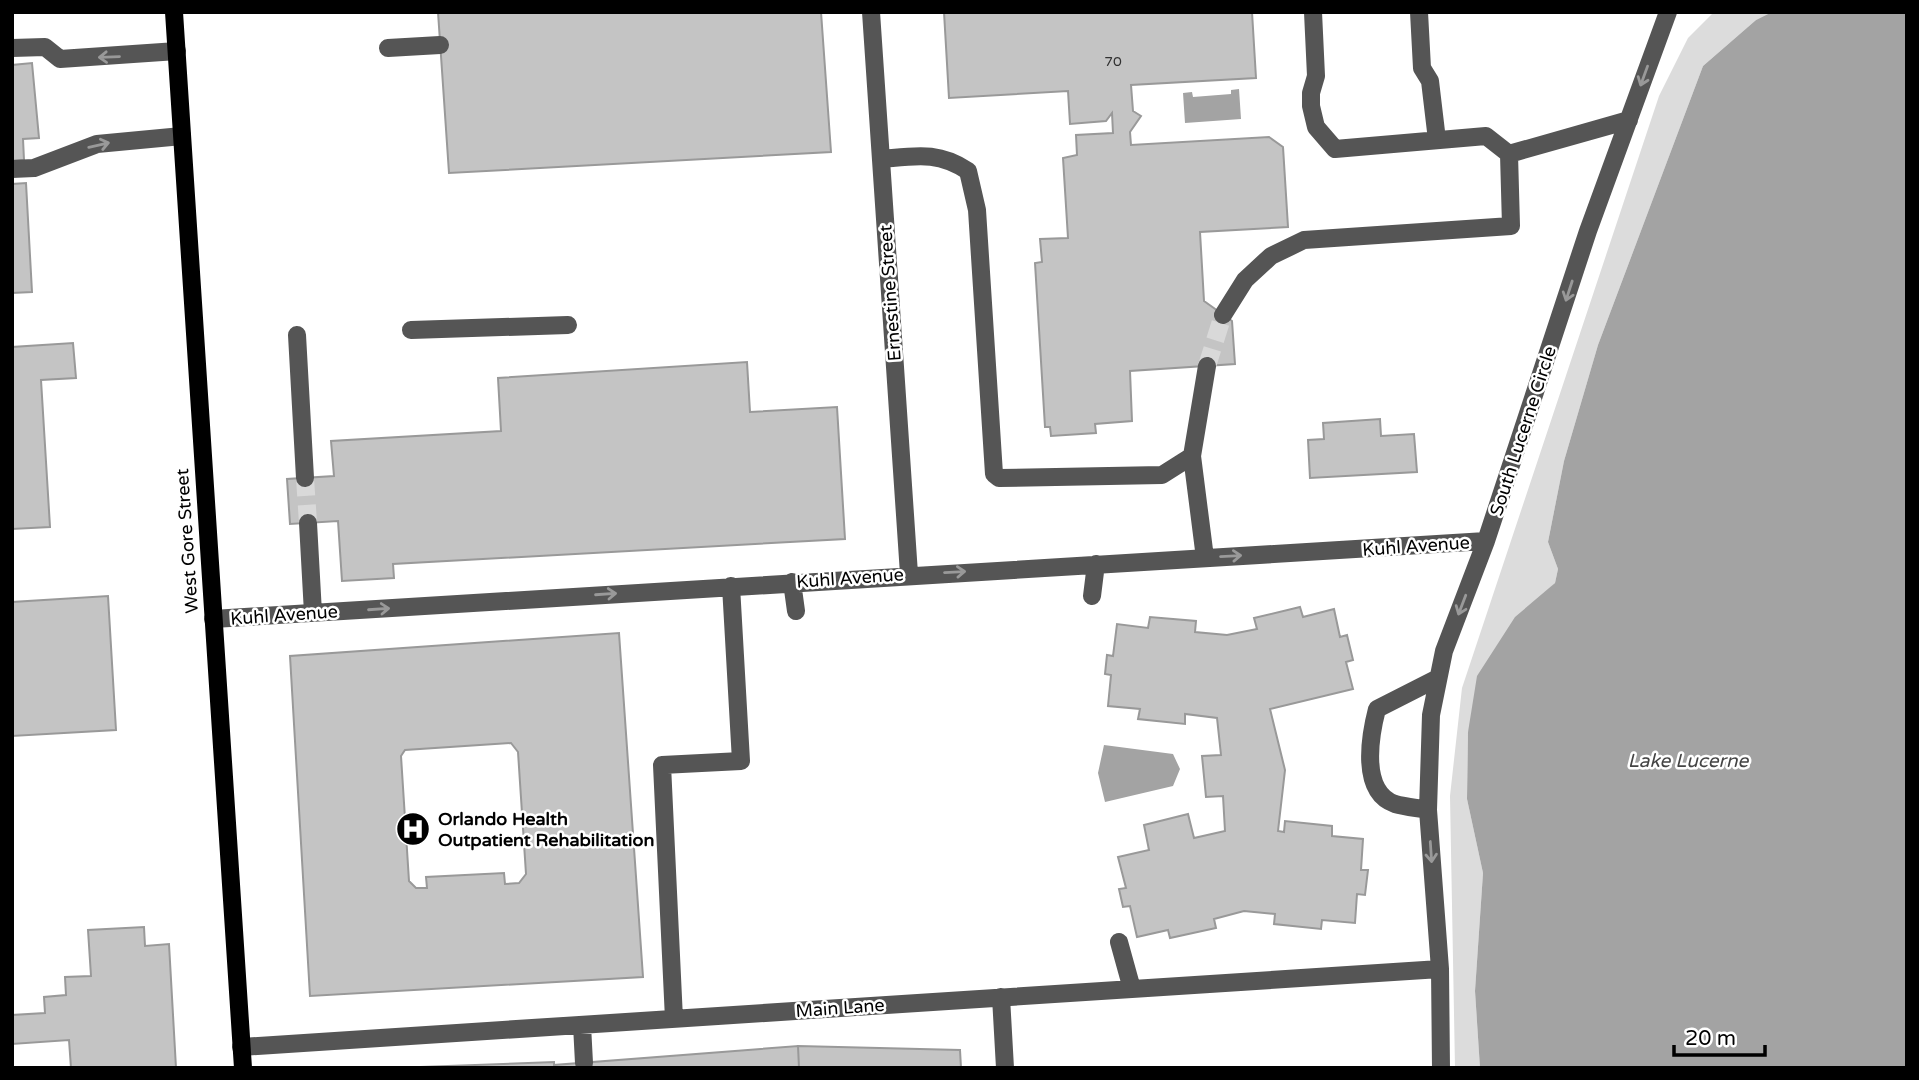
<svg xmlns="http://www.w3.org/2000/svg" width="1919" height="1080" font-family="'Varela Round',sans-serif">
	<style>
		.green { fill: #dcdcdc }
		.water { fill: #a3a3a3 }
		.building { fill: #c4c4c4; stroke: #999; stroke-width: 2; fill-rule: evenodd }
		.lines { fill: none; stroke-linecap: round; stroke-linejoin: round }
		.minor-tunnel { stroke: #d9d9d9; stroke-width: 18; stroke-dasharray: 18 9; stroke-linecap: butt }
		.minor { stroke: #555; stroke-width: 18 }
		.major { stroke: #000; stroke-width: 18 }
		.oneway { stroke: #999 }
		.labels { text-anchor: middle; stroke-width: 5; stroke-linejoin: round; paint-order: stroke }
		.number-label { font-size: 14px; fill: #313131 }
		.street-label { font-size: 18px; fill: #000; stroke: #fff }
		.poi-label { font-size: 18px; font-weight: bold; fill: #000; stroke: #fff; text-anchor: start }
		.water-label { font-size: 19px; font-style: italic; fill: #444; stroke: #fff }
	</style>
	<rect width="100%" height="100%" fill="#fff"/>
	<path class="green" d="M1714,12H1772L1756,20L1703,66L1598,345L1564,461L1548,542L1558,569L1555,583L1542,596L1468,732L1467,799L1483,873L1475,991L1480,1068H1455L1450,796L1462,688L1659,96L1688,38Z"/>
	<path class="water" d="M1772,12H1907V1068H1480L1475,991L1483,873L1467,799L1468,732L1477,676L1515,617L1555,583L1558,569L1548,542L1564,461L1598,345L1703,66L1756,20Z
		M1239,89L1241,119L1185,123L1183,93L1192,92L1193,97L1231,94V90Z
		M1104,745L1173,754L1180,769L1173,786L1105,802L1098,773Z"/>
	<path class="building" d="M438,12H821L831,152L449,173Z
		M944,12H1252L1256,78L1131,85L1133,111L1141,116L1130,132L1131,145L1269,137L1283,147L1288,227L1200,232L1204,301L1232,321L1235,364L1130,371L1132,421L1095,424L1096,433L1051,436L1050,427H1045L1035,263L1042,262L1040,239L1068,238L1063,158L1077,155L1076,135L1113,133L1112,113L1106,121L1070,124L1068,91L949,98Z
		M32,63L39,138L23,139L24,160L12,161V65Z
		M26,183L32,292L12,293V184Z
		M73,343L76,378L41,380L50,527L12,529V347Z
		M747,362L750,412L837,407L845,539L393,564L394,578L342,581L338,521L290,524L287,479L334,476L331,441L501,431L498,378Z
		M1380,419L1381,436L1414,434L1417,472L1310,478L1308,440L1324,439L1323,423Z
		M108,596L116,730L12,736V602Z
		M1300,607L1303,617L1334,609L1340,637L1347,635L1353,660L1346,662L1353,689L1270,709L1285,770L1278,831L1284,832L1285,821L1332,826V836L1363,839L1361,870H1368L1365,895L1357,894L1355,923L1322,920L1321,929L1274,924L1275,914L1244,911L1214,919L1216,928L1170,938L1168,930L1137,937L1130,906L1123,907L1119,889L1126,888L1118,857L1149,850L1144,825L1188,814L1194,838L1225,831L1223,796L1206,797L1202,756L1221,755L1217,718L1185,714V724L1138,719L1140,709L1108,706L1111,675L1105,674L1107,655L1113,656L1117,624L1148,628L1150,617L1196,621L1195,632L1227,635L1257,629L1254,618Z
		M619,633L643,977L310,996L290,656ZM511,743L518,752L526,874L519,883L505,884L504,873L426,877L427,888H416L409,881L401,756L405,750Z
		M144,927L145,946L169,944L176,1068H71L69,1040L12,1044V1015L45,1013L44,997L66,995L65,977L91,976L88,930Z
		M798,1046L799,1068H554V1065Z
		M798,1046L960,1050L961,1068H799Z
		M554,1062V1068H382L420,1067Z"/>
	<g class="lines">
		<path class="minor-tunnel" d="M1207,366L1223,315
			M305,478L308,523"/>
		<path class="minor" d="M871,12L909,574
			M1313,12L1316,76L1311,93V106L1316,127L1335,149L1486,136L1509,154
			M1419,12L1422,68L1430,81L1437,140
			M12,48L45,47L60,59L177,51
			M388,48L440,45
			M881,159C916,156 938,151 968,171L977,210L994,474L999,478L1162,475L1192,456
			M12,169L34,168L97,144L182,136
			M1223,315L1245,280L1271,256L1304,240L1511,226L1509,154L1629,120
			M411,330L568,325
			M297,335L305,478
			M308,523L313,613
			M1205,558L1192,456L1207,366
			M792,582L796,611
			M1092,596L1096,564
			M213,619L1486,541
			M1428,810C1418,808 1406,807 1395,804C1360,792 1370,736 1377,709L1438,678
			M1119,942L1132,989
			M1001,997L1005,1068
			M674,1019L662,765L741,761L731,586
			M582,1025L584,1063
			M241,1047L1440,969
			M1441,1068L1440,969L1428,810L1431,715L1444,651L1486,541L1588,231L1668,12"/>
		<path class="major" d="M174,12L243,1068"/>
	</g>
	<defs><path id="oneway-shaft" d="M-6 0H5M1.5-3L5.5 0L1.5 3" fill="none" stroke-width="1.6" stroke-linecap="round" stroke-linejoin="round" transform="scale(1.75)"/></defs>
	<g class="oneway">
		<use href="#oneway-shaft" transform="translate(109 57) rotate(178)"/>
		<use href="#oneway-shaft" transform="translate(1644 76) rotate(110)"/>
		<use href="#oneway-shaft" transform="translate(99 145) rotate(-13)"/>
		<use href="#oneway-shaft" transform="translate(1569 291) rotate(108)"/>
		<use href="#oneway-shaft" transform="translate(1231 556) rotate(-3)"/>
		<use href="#oneway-shaft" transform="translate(955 572) rotate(-3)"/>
		<use href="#oneway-shaft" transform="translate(606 594) rotate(-4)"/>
		<use href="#oneway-shaft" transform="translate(1462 605) rotate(111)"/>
		<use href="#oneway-shaft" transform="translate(379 609) rotate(-4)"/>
		<use href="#oneway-shaft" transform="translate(1431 852) rotate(86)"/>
	</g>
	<defs>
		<g id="hospital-disc" transform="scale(1.75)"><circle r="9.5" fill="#000" stroke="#fff"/><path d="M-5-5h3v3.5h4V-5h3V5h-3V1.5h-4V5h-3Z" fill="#fff"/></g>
	</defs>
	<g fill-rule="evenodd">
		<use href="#hospital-disc" x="413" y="829"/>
	</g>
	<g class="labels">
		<g class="number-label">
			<text x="1113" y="66">70</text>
		</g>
		<g class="street-label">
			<text transform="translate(890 293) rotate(-94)" y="6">Ernestine Street</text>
			<text transform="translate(1523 431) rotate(-72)" y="6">South Lucerne Circle</text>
			<text transform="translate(187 541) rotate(-94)" y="6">West Gore Street</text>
			<text transform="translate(1416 546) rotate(-4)" y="6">Kuhl Avenue</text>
			<text transform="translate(850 578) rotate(-4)" y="6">Kuhl Avenue</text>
			<text transform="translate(284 615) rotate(-4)" y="6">Kuhl Avenue</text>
			<text transform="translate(840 1008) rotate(-4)" y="6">Main Lane</text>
		</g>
		<g class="poi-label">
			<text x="438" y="825">Orlando Health<tspan x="438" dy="21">Outpatient Rehabilitation</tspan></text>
		</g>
		<g class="water-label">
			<text x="1688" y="767">Lake Lucerne</text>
		</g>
	</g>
	<rect width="1919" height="1080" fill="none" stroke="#000000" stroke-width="28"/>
	<path d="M1674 1045v10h91v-10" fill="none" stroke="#000000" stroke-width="3.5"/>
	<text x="1685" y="1045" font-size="21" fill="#000000" stroke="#ffffff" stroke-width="5" paint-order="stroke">20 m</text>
</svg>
